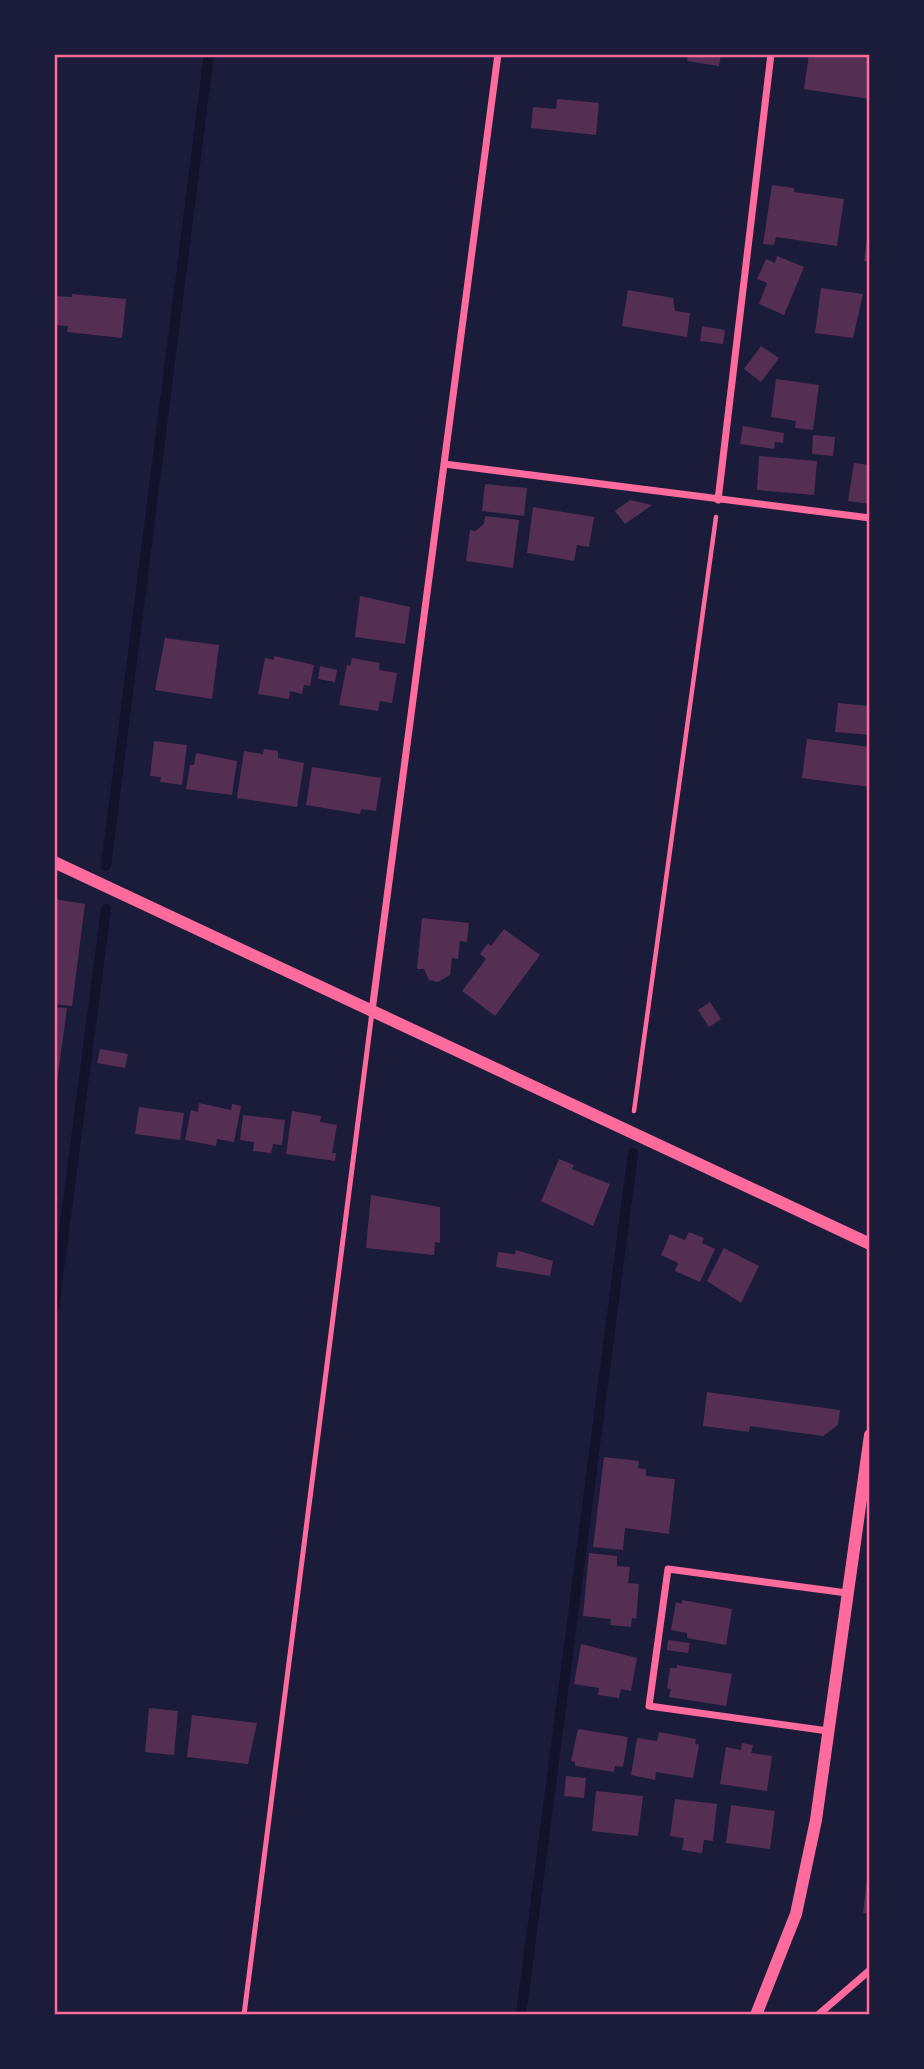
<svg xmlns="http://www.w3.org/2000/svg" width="924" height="2069" font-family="'Source Sans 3',sans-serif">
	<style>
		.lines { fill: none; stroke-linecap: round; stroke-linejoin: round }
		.stream { stroke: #12122b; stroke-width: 10 }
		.building { fill: #542f53 }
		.path { stroke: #ff6b9d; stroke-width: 4.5 }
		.service { stroke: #ff6b9d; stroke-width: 5 }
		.minor { stroke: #ff6b9d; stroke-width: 7 }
		.tertiary { stroke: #ff6b9d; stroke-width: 12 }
		.neatline { fill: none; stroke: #ff6b9d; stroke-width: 2.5 }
	</style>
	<rect width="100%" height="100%" fill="#1b1b3a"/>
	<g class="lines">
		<path class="stream" d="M106,866L209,54
			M54,1308L106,909
			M521,2015L633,1153"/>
	</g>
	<path class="building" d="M688,54H721L719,66L687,61Z
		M809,54H870L869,99L804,89Z
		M557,99L599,103L596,135L531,128L533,107L556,109Z
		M772,185L794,188V192L844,199L837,246L776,237L774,245L763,244Z
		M868,231L870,232V262L864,261Z
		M777,256L804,267L784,315L759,304L767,283L757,279L766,259L775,263Z
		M821,288L863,294L853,338L815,333Z
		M628,290L673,298L675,311L690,313L687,337L622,326Z
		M72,294L126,299L122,338L67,332L68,326L54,325V296L72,297Z
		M702,326L725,330L723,344L700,341Z
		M761,346L779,358L761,382L744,369Z
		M776,379L819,385L813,430L795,428L796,421L771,417Z
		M743,426L784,433L783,443L775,442L774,449L740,444Z
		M813,435L835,437L833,456L812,454Z
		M759,456L817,461L814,495L757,490Z
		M854,463L870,465V504L848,501Z
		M485,484L527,488L524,516L482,511Z
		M630,500L652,505L625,524L615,511Z
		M533,507L594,517L589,547L577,545L574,561L527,553Z
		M485,516L519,520L513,568L466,561L470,530L475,531L484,524Z
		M360,596L410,607L405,644L355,637Z
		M165,638L219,645L212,699L155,690Z
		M274,656L314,665L310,686L304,685L302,694L290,691L289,699L258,694L265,658L274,660Z
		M352,658L380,663L379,670L397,673L392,703L380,701L378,711L339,705L347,665L350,666Z
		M320,666L337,670L335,682L318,679Z
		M838,703L870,706V735L835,732Z
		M807,739L870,747V787L802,778Z
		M154,741L187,745L182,785L160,782L161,777L150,776Z
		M264,749L278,751V758L304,763L297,807L237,798L244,751L263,754Z
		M196,753L237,761L232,795L186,789L190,765H194Z
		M312,767L381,778L376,811L361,809L360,814L306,805Z
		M54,899L85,904L72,1006L54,1004Z
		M422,918L469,923L467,942L460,941L458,959L452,958L450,975L438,982L429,980L424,969H417Z
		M504,929L540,955L495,1016L462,991L486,959L480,954L488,943L491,946Z
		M710,1002L721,1019L709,1027L698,1010Z
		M54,1007L67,1008L56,1090H54Z
		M100,1049L128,1054L125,1068L97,1063Z
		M199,1103L231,1110L232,1104L241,1106L234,1142L217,1139L216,1146L185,1140L191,1110L198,1112Z
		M139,1107L184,1113L180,1140L135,1134Z
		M292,1111L321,1116L320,1122L337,1125L332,1153H336L335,1161L286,1154Z
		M243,1115L285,1120L282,1145L273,1144L271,1153L253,1151L254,1142L240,1140Z
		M559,1159L574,1165L572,1169L610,1184L593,1226L541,1201Z
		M371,1195L440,1207V1243L435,1242L434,1255L366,1248Z
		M689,1232L704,1238L702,1243L715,1249L700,1282L675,1271L678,1263L661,1255L670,1234L685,1240Z
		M724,1248L759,1266L741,1303L707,1281Z
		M516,1250L553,1261L550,1276L496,1267L498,1252L515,1254Z
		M707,1392L840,1410L838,1425L823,1436L750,1426L749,1432L703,1426Z
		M604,1457L639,1461L638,1468L646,1469V1476L675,1479L669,1534L625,1528L623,1550L593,1547Z
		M589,1553L617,1556V1566L630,1567L628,1583L639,1584L636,1619L632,1618L631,1627L610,1625L611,1619L583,1616Z
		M682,1600L732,1609L726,1645L687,1638V1633L671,1630L676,1602L682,1604Z
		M668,1640L690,1643L688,1653L667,1650Z
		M581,1644L637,1658L631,1691L621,1689L619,1698L598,1695L599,1688L574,1684Z
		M677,1665L732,1674L726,1706L669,1697L671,1689L667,1688L670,1668H677Z
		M149,1708L178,1711L174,1755L145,1752Z
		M192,1715L257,1723L248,1764L187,1757Z
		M578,1729L628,1737L623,1767L615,1766L614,1772L575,1766V1762L571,1761Z
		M659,1732L696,1739L695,1743L699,1745L693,1778L656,1772L655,1780L631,1775L637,1738L657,1741Z
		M742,1743L753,1745L751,1753L772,1756L767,1791L720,1784L726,1747L741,1750Z
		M566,1776L586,1778L584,1798L564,1796Z
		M596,1791L643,1796L638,1836L592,1831Z
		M675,1799L717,1804L713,1841L704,1840L702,1853L682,1850L684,1838L670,1836Z
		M731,1805L775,1811L770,1849L726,1843Z
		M868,1870H870V1914L863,1913Z"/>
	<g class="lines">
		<path class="path" d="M634,1111L716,517"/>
		<path class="service" d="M244,2015L372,1012"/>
		<path class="minor" d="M444,464L870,518
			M718,500L771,54
			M372,1011L498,54
			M828,1731L649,1706L668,1569L847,1593
			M818,2015L870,1970"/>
		<path class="tertiary" d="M54,862L870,1244
			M756,2015L796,1914L816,1820L870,1435"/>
	</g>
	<rect width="924" height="2069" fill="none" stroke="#1b1b3a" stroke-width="112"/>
	<rect x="56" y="56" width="812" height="1957" class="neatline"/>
</svg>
